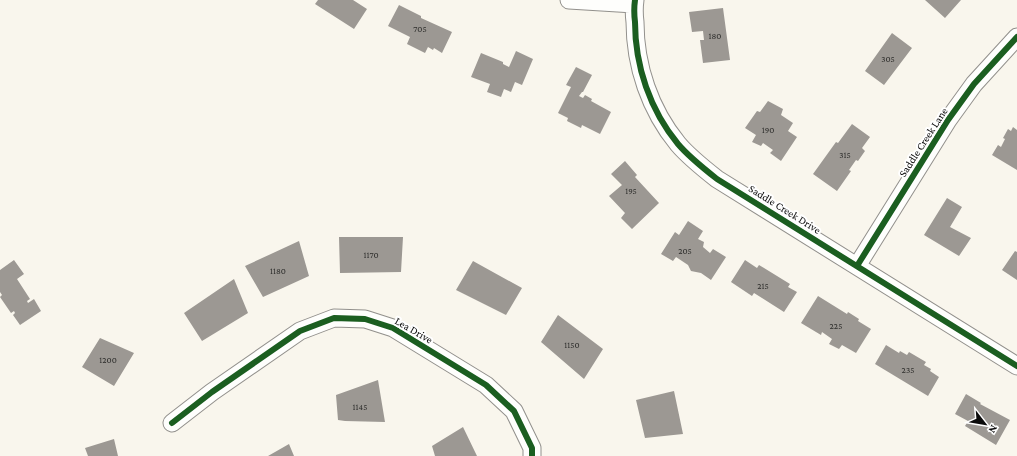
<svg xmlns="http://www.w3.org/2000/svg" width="1017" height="456" font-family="'Crimson Pro',serif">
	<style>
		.building { fill: #9c9893 }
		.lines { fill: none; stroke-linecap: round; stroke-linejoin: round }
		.street-casing { stroke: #92908c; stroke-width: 19 }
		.street { stroke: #fefefc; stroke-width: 17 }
		.cycleway-casing { stroke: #fff; stroke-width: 8 }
		.cycleway { stroke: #1b5e20; stroke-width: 6 }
		.labels { text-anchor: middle; stroke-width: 4; stroke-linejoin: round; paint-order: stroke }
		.number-label { font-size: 9px; fill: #2e2e2c }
		.street-label { font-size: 11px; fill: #0a0a0a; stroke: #fff }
	</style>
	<rect width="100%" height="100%" fill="#f9f6ed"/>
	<path class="building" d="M318,0H353L367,9L354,29L315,4Z
		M925,0H961L945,18Z
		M399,5L421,16V18L452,32L442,53L434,48L433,50L428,47L425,53L407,44L410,37L388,26Z
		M723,8L730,60L703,63L700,40H704L703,31L692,32L689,12Z
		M892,33L912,48L884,85L865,71Z
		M516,51L533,59L522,85L515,82L511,92L504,89L501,97L487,92L490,84L471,77L481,53L503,62V64L509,67Z
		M576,67L592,75L583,92H582L579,96L583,98L585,95L592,99L591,101L611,112L600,134L582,125L581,128L567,121L568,118L558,113L571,87L566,85Z
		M768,101L783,109L781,115L793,123L788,131L797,137L781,161L770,153L773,150L763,143L761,146L752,142L756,135L745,128L757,111L760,112Z
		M852,124L870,137L862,148L865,151L858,161L856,160L849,170L851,171L837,191L813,174L836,142L838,143Z
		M1013,127L1017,130V170L992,155L998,145L1001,147L1005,139L1003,138L1008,129L1011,131Z
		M625,161L637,175L635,177L659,203L632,229L621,218L625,213L609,196L622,185L611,174Z
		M947,198L962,207L950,227L971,238L959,256L924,235Z
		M688,221L703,231L698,239L704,242L703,247L710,253L713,249L726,257L711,280L701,273L691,271L688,265L676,257L673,261L661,254L675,232L679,235Z
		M339,237H403L401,272L340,273Z
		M299,241L309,276L263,297L245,266Z
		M1015,251L1017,252V280L1002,270Z
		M14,260L24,274L17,279L30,299L27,301L28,303L34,299L41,311L20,325L13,315L15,313L14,311L11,313L0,297L2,295L0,292V270Z
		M745,260L757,268L759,265L790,284L788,287L797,292L784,312L754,293L752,296L731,282Z
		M473,261L522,288L506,315L456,290Z
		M234,279L248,313L202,341L184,313Z
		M818,296L847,314L848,312L859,319L858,321L871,329L856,353L842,345L839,349L829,344L832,339L822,332L821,335L801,323Z
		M558,315L603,349L584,379L541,342Z
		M100,338L134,353L114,386L82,367Z
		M886,345L899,353L900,351L907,355L909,352L926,362L924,365L931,369L930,371L939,377L928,396L875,364Z
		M378,380L385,422L345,421L338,420L336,395Z
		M674,391L683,434L645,438L636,400Z
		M966,394L981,403L980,404L1010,420L996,445L965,426L968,421L955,414Z
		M463,427L477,456H435L432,446Z
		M114,439L118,456H88L85,448Z
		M289,444L294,456H268Z"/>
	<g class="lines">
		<g class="street-casing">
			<path id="street" d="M569,0L634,4
				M635,0C634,7 634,14 635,22C635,66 650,110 678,144C689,157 703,168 717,179L1017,366
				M857,266L948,120L974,84L1017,37
				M172,423L212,392L300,331L334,318L365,319L393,328L486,385L514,411L532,448V456"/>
		</g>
		<use href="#street" class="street"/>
		<g class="cycleway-casing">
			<path id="cycleway" d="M635,0C634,7 634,14 635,22C635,66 650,110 678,144C689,157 703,168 717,179L1017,366
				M857,266L948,120L974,84L1017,37
				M172,423L212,392L300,331L334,318L365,319L393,328L486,385L514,411L532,448V456"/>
		</g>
		<use href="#cycleway" class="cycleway"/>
	</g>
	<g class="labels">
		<g class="number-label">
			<text x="420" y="32">705</text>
			<text x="715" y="39">180</text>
			<text x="888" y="62">305</text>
			<text x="768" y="133">190</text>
			<text x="845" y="158">315</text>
			<text x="631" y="194">195</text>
			<text x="685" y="254">205</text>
			<text x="371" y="258">1170</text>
			<text x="278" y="274">1180</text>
			<text x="763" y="289">215</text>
			<text x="836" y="329">225</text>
			<text x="572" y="348">1150</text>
			<text x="108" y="363">1200</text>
			<text x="908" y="373">235</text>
			<text x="360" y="410">1145</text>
		</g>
		<g class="street-label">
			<text transform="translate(923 142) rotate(-57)" y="4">Saddle Creek Lane</text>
			<text transform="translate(785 209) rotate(32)" y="4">Saddle Creek Drive</text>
			<text transform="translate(414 330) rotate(30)" y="4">Lea Drive</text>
		</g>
	</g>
	<g transform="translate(985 424) rotate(121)" stroke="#ffffff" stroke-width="3" paint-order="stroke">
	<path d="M0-3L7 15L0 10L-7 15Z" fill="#0a0a0a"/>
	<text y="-6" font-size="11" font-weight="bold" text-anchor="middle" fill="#0a0a0a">N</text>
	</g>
</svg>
